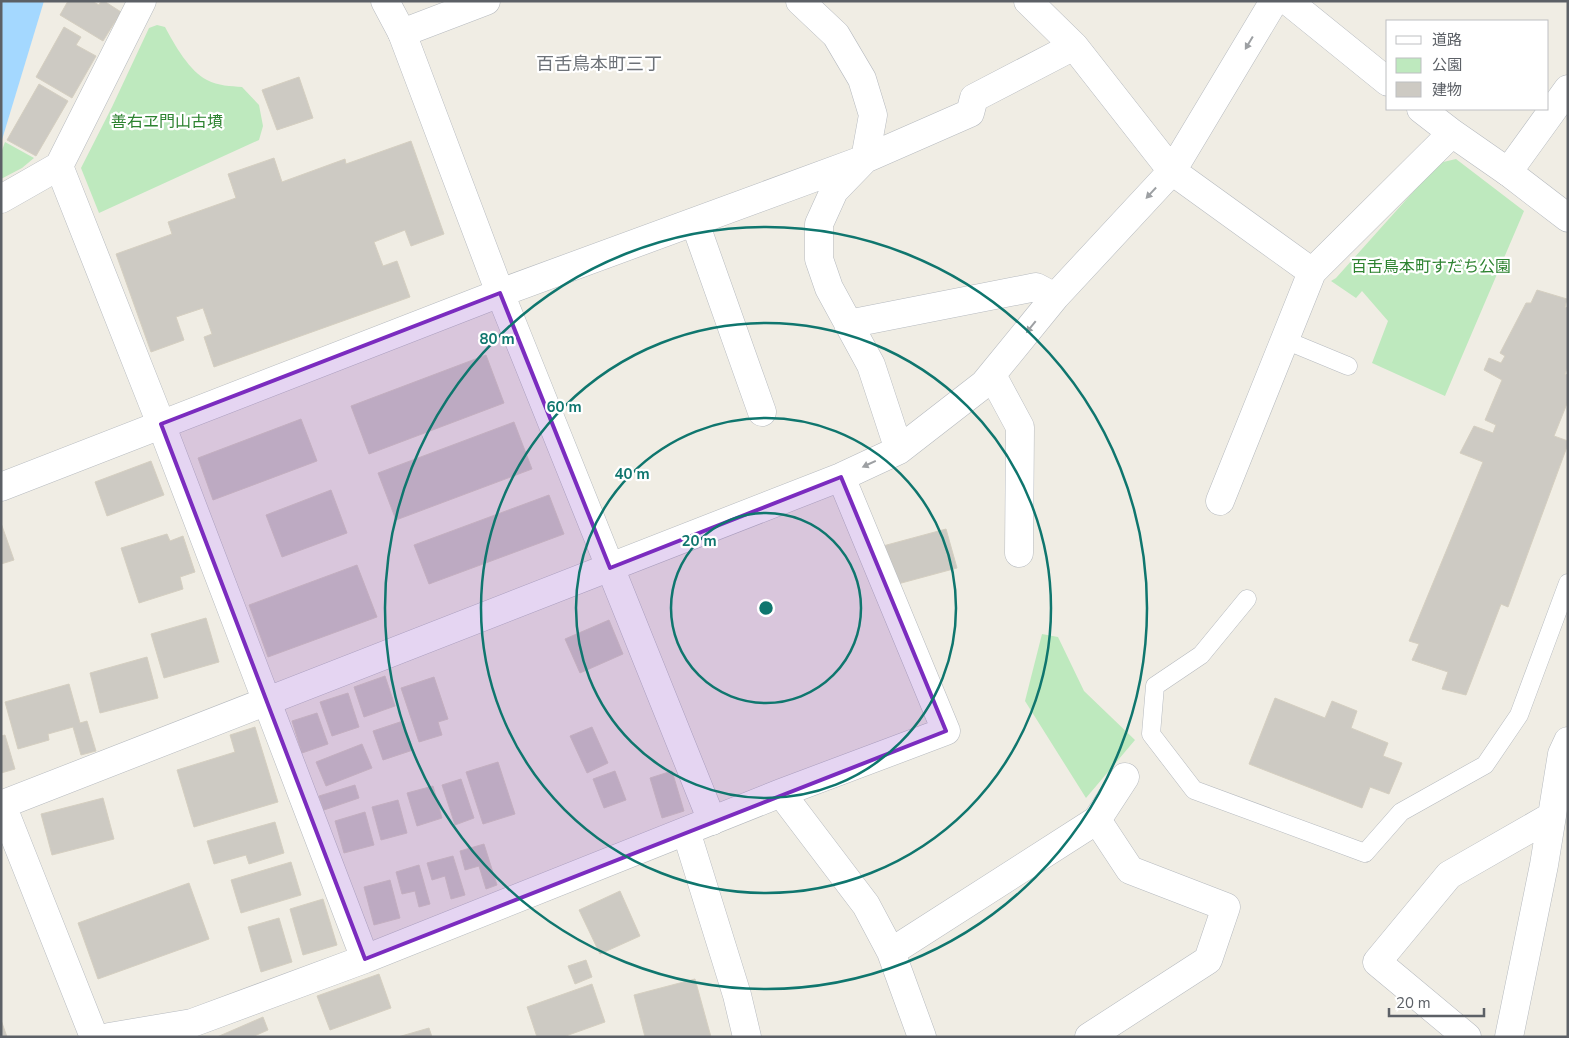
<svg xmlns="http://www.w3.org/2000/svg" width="1569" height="1038" font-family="'Nunito Sans','Noto Sans JP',sans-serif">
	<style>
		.green { fill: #bee9be }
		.water { fill: #a4d8ff }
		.building { fill: #cdcac3; stroke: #d5cfc1 }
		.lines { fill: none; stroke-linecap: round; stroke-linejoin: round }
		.service-casing { stroke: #b6babf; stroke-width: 19 }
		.minor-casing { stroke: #b6babf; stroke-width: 29 }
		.tertiary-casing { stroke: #b6babf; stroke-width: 29 }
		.service { stroke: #fff; stroke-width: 18 }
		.minor { stroke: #fff; stroke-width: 28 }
		.tertiary { stroke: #fff; stroke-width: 28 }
		.oneway { fill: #9da0a3 }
		.marked { fill: #7b2cbf; fill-opacity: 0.2; stroke: #7b2cbf; stroke-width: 4; stroke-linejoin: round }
		.ring { fill: none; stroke: #0f766e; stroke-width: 2.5 }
		.labels { text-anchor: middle; stroke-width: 4.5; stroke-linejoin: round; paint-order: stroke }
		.park-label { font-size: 16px; fill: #2d8330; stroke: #fff }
		.neighbourhood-label { font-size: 18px; fill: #6d7278; stroke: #fff }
		.centre { fill: #0f766e; stroke: #fff; stroke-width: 2.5 }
		.ring-label { font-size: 15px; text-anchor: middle; font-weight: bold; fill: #0f766e; stroke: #fff; stroke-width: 4.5; stroke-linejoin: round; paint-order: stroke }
	</style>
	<rect width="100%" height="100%" fill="#f0ede4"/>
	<path class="green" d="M157,25L165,27C174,44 190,72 207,80C218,86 231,86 242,87L259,105L263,126L259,140L99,213L81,168L112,107L149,28Z
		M5,142L34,158L22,168L1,179V153Z
		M1456,159L1524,211L1445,396L1372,363L1388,321L1362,291L1356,298L1331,281L1336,278L1439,163Z
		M1042,634L1058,637L1084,691L1135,740L1086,798L1025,701Z"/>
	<path class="water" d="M1,1H44L1,143Z"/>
	<path class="building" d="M68,1H92L99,5L101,1H104L121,12L103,41L60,15Z
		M64,27L81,37L76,45L96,56L72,98L36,77Z
		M299,77L313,118L277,130L262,90Z
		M39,84L68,101L36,156L7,140Z
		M411,141L444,234L411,246L405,230L374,242L383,266L397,261L410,297L214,367L204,337L212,334L203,308L176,317L184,340L151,352L116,254L172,234L168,222L236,198L228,174L274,158L282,182L345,159L346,164Z
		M1537,290L1567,299L1565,307L1568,308V366L1565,374L1568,375V401L1554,436L1568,441V444L1508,607L1501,604L1466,695L1442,689L1448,672L1412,660L1419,644L1409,641L1483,462L1460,453L1474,426L1493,433L1496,425L1485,420L1502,380L1484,370L1489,358L1501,363L1505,356L1500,353L1526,303H1531Z
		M486,355L504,403L369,454L351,406Z
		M301,419L317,461L213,500L198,458Z
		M514,422L532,469L396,520L378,473Z
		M151,461L164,495L107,516L95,482Z
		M331,490L347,533L282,557L266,515Z
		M549,495L564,534L429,584L414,545Z
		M1,523L14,560L1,564Z
		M946,529L957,568L894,585L883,546Z
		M167,534L170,541L183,536L195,572L180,577L183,589L139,603L121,548Z
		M357,565L377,617L268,657L249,605Z
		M206,618L219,662L164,678L151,634Z
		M609,620L623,654L580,673L565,639Z
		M147,657L158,698L100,713L90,673Z
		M385,676L395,706L364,717L354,687Z
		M434,677L448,719L438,722L442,735L419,742L401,688Z
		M69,684L80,723L87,721L96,751L81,755L73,727L48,734L49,740L18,749L5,702Z
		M348,693L359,727L332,736L320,702Z
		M1275,698L1325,718L1332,701L1357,711L1351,728L1388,743L1383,756L1402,763L1389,794L1370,787L1362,808L1249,764Z
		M317,713L328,744L302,753L292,721Z
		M403,721L413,750L383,760L373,731Z
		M255,727L278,802L194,827L177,770L235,752L230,735Z
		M592,727L608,763L587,773L570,736Z
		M5,735L15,769L1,773V736Z
		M362,744L372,768L326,786L316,762Z
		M498,762L515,814L483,824L466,772Z
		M615,771L626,800L604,808L593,779Z
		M672,771L684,811L662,818L650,778Z
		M461,779L474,818L455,825L442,785Z
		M355,785L359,798L324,810L319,796Z
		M433,786L442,818L417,826L407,793Z
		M103,798L114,839L52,855L41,814Z
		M398,800L407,833L381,840L372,807Z
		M365,812L374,845L344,853L335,821Z
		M275,822L284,853L249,864L246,855L214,864L207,841Z
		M484,844L497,885L486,889L479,866L465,870L460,851Z
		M453,856L465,895L451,899L445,876L432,880L427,863Z
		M291,862L301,895L241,913L231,880Z
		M419,865L430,904L419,907L415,891L402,894L396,872Z
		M390,880L400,918L374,925L364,887Z
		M189,883L209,939L98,979L78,923Z
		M620,891L640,936L600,954L579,910Z
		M323,899L337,945L303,955L290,909Z
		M279,918L292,962L261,972L248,927Z
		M586,960L592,977L575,984L568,966Z
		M379,974L391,1008L330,1030L317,996Z
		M695,979L711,1037H645L634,995Z
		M592,984L605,1022L563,1037H537L527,1007Z
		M263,1017L268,1030L252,1037H217Z
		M1,1020L7,1037H1Z
		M429,1028L432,1037H398Z"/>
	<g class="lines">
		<g class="service-casing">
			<path id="service" d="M1285,340L1348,366
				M1247,599L1201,655L1155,686L1151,734L1194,790L1365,853L1401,812L1485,765L1519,715L1568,583"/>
		</g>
		<g class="minor-casing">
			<path id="minor" d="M800,1L836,35L862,79L873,115L865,159L834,191L819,224V259L829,288L871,365L899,450
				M1028,1L1074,46L1172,171L1312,272
				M1288,1L1388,82
				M402,33L486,1
				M1421,109L1452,133L1508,172L1568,89
				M59,166L161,424L365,959
				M1,199L59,166L142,1
				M695,223L762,412
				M848,324L1036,287L1055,297
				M992,375L1020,427L1019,553
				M1,487L500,293L865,159L970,113L974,98L1074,46
				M1220,501L1312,272L1452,133
				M781,793L866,905L891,952L922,1037
				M1,805L841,477L899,450L984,384L1055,297L1172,171L1274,1
				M2,805L94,1037
				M1097,820L1125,777
				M686,831L737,995L747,1037
				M891,952L1097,820L1130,870L1226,907L1208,960L1089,1037
				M109,1037L192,1023L365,959L781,793L946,731L841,477
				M1467,1037L1377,962L1449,875L1552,816
				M1509,1037L1544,865L1562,754L1568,741"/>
		</g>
		<g class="tertiary-casing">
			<path id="tertiary" d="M385,1L402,33L500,293L712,821
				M1508,172L1568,218"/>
		</g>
		<use href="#service" class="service"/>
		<use href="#minor" class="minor"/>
		<use href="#tertiary" class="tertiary"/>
	</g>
	<defs><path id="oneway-solid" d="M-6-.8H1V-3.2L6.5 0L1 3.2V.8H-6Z" transform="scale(1.25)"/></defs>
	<g class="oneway">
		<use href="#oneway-solid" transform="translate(1249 43) rotate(121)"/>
		<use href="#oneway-solid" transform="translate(1151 193) rotate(133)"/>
		<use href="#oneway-solid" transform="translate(1031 327) rotate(129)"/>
		<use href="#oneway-solid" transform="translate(869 464) rotate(155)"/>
	</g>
	<path class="marked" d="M500,293L610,568L841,477L946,731L365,959L161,424Z"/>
	<g class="ring">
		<circle cx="766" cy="608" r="95"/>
		<circle cx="766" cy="608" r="190"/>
		<circle cx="766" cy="608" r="285"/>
		<circle cx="766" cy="608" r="381"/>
	</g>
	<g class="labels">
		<g class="park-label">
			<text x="167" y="127">善右ヱ門山古墳</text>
			<text x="1431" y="272">百舌鳥本町すだち公園</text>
		</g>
		<g class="neighbourhood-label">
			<text x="599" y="70">百舌鳥本町三丁</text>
		</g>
	</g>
	<circle cx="766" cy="608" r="8" class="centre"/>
	<g class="ring-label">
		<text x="497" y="344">80 m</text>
		<text x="564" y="412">60 m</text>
		<text x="632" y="479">40 m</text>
		<text x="699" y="546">20 m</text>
	</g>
	<rect width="1569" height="1038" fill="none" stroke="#5c6066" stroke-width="5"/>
	<rect x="1386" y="20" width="162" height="90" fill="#ffffff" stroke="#bebfc2"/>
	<rect x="1396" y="36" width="25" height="8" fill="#ffffff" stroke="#bebfc2"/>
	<text x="1432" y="45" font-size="15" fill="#5c6066">道路</text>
	<rect x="1396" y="58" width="25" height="15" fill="#bee9be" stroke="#bebfc2"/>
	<text x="1432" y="70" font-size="15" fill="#5c6066">公園</text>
	<rect x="1396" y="82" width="25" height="15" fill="#cdcac3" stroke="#bebfc2"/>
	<text x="1432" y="95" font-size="15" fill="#5c6066">建物</text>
	<path d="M1389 1008v8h95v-8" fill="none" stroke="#5c6066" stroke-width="2.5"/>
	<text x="1396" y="1008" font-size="15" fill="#5c6066" stroke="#ffffff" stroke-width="4" paint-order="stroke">20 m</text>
</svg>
